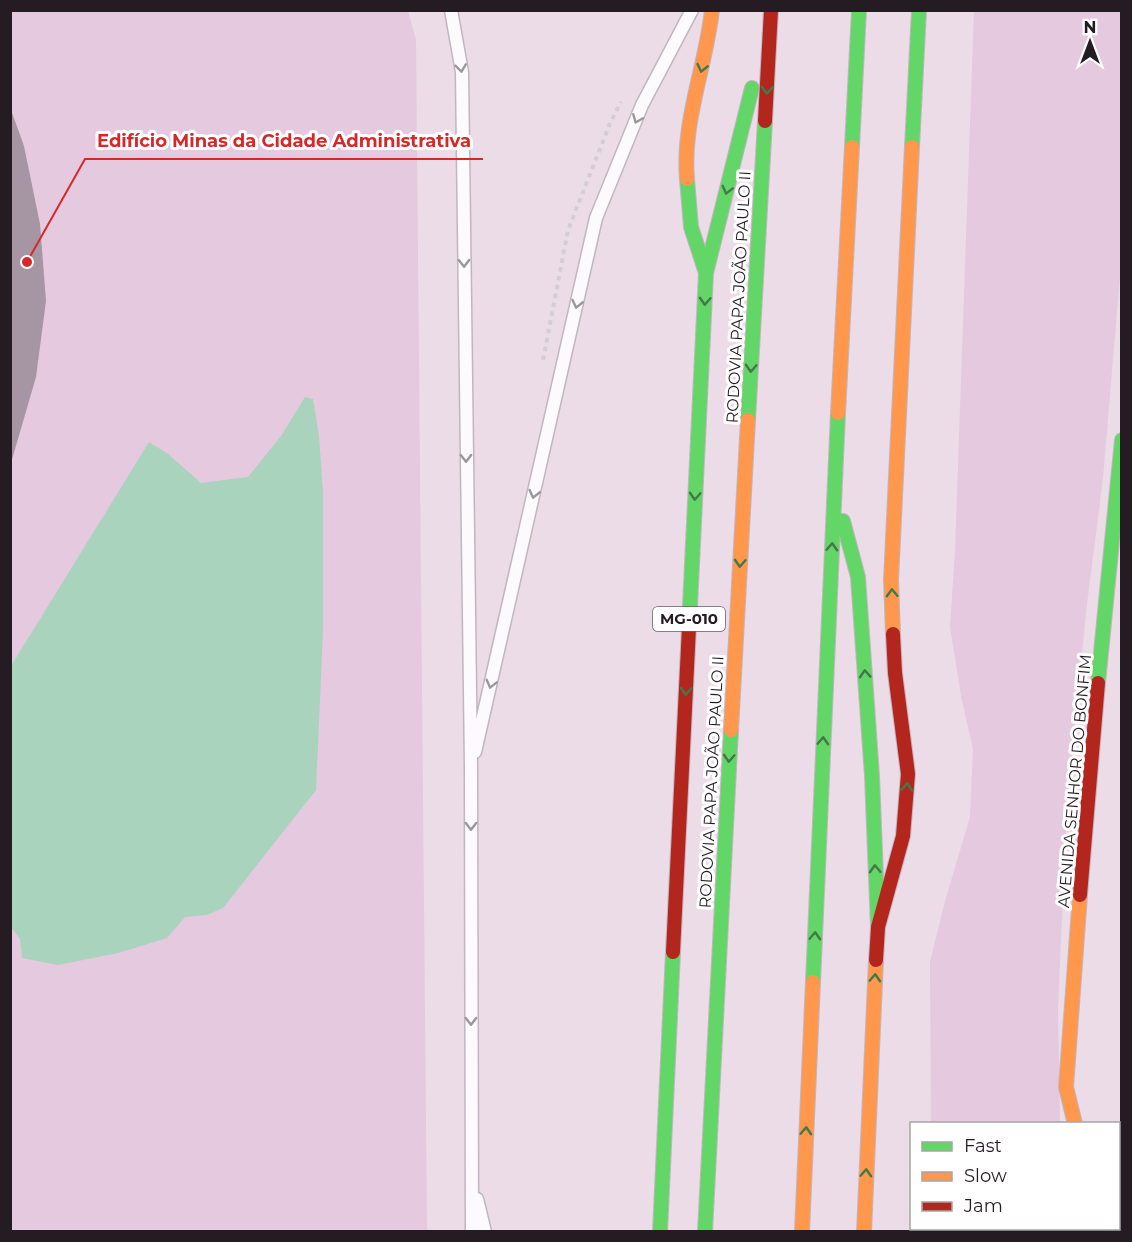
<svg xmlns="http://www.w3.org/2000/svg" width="1132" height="1242" font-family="Montserrat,sans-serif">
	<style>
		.green { fill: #e4c9df }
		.water { fill: #aad3be }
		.building { fill: #a696a3 }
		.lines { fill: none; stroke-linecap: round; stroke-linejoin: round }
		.lane-casing { stroke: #c1b6bf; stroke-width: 15 }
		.fast-casing { stroke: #c1b6bf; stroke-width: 16 }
		.slow-casing { stroke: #c1b6bf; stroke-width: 16 }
		.jam-casing { stroke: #c1b6bf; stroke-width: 16 }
		.path { stroke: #d2ced1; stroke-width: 4; stroke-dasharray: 4.5 4.5; stroke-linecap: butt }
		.lane { stroke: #fcfafc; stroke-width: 12 }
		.fast { stroke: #63d668; stroke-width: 14 }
		.slow { stroke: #ff974d; stroke-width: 14 }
		.jam { stroke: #b3261e; stroke-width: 14 }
		.oneway { stroke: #9b969a }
		.oneway2 { stroke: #447946 }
		.labels { text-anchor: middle; stroke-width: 6; stroke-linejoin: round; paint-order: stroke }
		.shield { fill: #fff; stroke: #666065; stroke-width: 1.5 }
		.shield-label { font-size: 15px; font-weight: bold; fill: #251c23 }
		.street-label { font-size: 16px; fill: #251c23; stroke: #fff }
		.leader { fill: none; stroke: #d62828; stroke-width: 2 }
		.callout-dot { fill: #d62828; stroke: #fff; stroke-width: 2 }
		.callout-label { font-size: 18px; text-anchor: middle; font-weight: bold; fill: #d62828; stroke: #fff; stroke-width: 6; stroke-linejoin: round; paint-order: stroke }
	</style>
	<rect width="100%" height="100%" fill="#ebdce8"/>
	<path class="green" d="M10,11H408L416,40L427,1231H11Z
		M974,11H1121V264L1103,478L1086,612L1067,807L1058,1007L1060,1123L931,1124L930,962L945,901L970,817L973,749L961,696L950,627L955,551Z
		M1066,1228L1067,1231H932V1228Z"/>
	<path class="water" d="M305,397L313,399L319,436L323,493V631L316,790L223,908L207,915L185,917L167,938L118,953L58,965L22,958L20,939L10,926L11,666L149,442L168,454L201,483L248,477L281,436Z"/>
	<path class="building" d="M11,110L24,146L40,224L46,301L36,377L11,463Z"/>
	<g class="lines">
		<g class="lane-casing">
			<path id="lane" d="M451,10L462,72L471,767L472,1232
				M475,752L596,218L642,105L692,10
				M477,1199L485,1232"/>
		</g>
		<g class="fast-casing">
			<path id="fast" d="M852,147L859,10
				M912,147L919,10
				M687,179L691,227L706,273L689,627
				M706,273L752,88
				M748,420L765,121
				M843,521L858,577L872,776L878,927
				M1098,683L1122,440
				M813,982L838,413
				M1101,1228L1102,1232
				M660,1232L673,952
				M705,1232L731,730"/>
		</g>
		<g class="slow-casing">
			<path id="slow" d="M687,179C682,122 706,66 712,10
				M838,413L852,147
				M893,634L891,580L912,147
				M731,730L748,420
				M1075,1124L1066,1087L1080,895
				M802,1232L813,982
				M864,1232L876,960"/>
		</g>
		<g class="jam-casing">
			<path id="jam" d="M765,121L771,10
				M1080,895L1098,683
				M673,952L689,627
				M876,960L878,927L903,836L908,774L895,673L893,634"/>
		</g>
		<path class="path" d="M543,360L568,230L611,121L621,102"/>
		<use href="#lane" class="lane"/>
		<use href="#fast" class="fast"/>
		<use href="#slow" class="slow"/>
		<use href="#jam" class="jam"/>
	</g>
	<defs><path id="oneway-chevron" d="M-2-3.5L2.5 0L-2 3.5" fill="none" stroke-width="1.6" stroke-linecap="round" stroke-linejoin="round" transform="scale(1.5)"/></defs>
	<g class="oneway">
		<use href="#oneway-chevron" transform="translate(461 68) rotate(83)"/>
		<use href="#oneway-chevron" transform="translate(637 119) rotate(112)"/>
		<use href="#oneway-chevron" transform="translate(464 263) rotate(89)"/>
		<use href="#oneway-chevron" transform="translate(577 304) rotate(103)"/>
		<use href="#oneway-chevron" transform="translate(466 458) rotate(89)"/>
		<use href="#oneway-chevron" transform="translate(534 494) rotate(103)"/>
		<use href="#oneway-chevron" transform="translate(491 684) rotate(104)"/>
		<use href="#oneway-chevron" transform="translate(471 826) rotate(90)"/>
		<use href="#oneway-chevron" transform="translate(471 1021) rotate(90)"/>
	</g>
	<g class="oneway2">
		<use href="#oneway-chevron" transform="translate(702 68) rotate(103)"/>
		<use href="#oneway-chevron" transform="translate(767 90) rotate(93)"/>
		<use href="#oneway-chevron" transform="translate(727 190) rotate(104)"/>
		<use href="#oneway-chevron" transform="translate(705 301) rotate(93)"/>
		<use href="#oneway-chevron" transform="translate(751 368) rotate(93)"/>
		<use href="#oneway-chevron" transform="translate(695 496) rotate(93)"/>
		<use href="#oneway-chevron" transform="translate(832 547) rotate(-87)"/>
		<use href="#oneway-chevron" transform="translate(740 563) rotate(93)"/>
		<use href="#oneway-chevron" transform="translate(892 593) rotate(-92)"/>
		<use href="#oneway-chevron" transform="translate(865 674) rotate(-94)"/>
		<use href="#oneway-chevron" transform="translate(686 691) rotate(93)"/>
		<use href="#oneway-chevron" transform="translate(823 741) rotate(-87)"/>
		<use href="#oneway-chevron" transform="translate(729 758) rotate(93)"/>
		<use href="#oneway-chevron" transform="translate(907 787) rotate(-85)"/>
		<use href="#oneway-chevron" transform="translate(875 869) rotate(-92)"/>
		<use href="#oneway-chevron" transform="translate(815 936) rotate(-87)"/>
		<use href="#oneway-chevron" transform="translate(875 978) rotate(-87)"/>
		<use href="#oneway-chevron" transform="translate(806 1131) rotate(-87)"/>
		<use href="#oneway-chevron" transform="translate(866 1173) rotate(-87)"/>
	</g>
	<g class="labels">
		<rect class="shield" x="653" y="607" width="72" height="24" rx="4.5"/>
		<g class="shield-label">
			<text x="689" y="624">MG-010</text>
		</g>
		<g class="street-label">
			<text transform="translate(738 297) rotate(-87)" y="6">RODOVIA PAPA JOÃO PAULO II</text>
			<text transform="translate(1074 781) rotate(-85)" y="6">AVENIDA SENHOR DO BONFIM</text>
			<text transform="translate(711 782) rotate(-87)" y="6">RODOVIA PAPA JOÃO PAULO II</text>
		</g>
	</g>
	<path class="leader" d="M27 262L85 159H483"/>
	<circle class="callout-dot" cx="27" cy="262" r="6"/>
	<g class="callout-label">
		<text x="284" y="147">Edifício Minas da Cidade Administrativa</text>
	</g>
	<rect width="1132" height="1242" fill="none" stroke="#251c23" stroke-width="24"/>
	<rect x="910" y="1122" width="210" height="108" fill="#ffffff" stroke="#a8a4a7" stroke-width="1.5"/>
	<rect x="922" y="1142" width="30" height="9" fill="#63d668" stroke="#a8a4a7" stroke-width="1.5"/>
	<text x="964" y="1152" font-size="18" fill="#251c23">Fast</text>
	<rect x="922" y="1172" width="30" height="9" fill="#ff974d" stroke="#a8a4a7" stroke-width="1.5"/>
	<text x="964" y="1182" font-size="18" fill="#251c23">Slow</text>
	<rect x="922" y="1202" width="30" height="9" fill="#b3261e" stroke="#a8a4a7" stroke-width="1.5"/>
	<text x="964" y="1212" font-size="18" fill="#251c23">Jam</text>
	<g transform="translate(1090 42)" stroke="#ffffff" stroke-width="4.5" paint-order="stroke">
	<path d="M0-4.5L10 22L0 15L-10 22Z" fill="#251c23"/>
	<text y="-9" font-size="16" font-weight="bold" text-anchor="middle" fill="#251c23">N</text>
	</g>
</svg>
